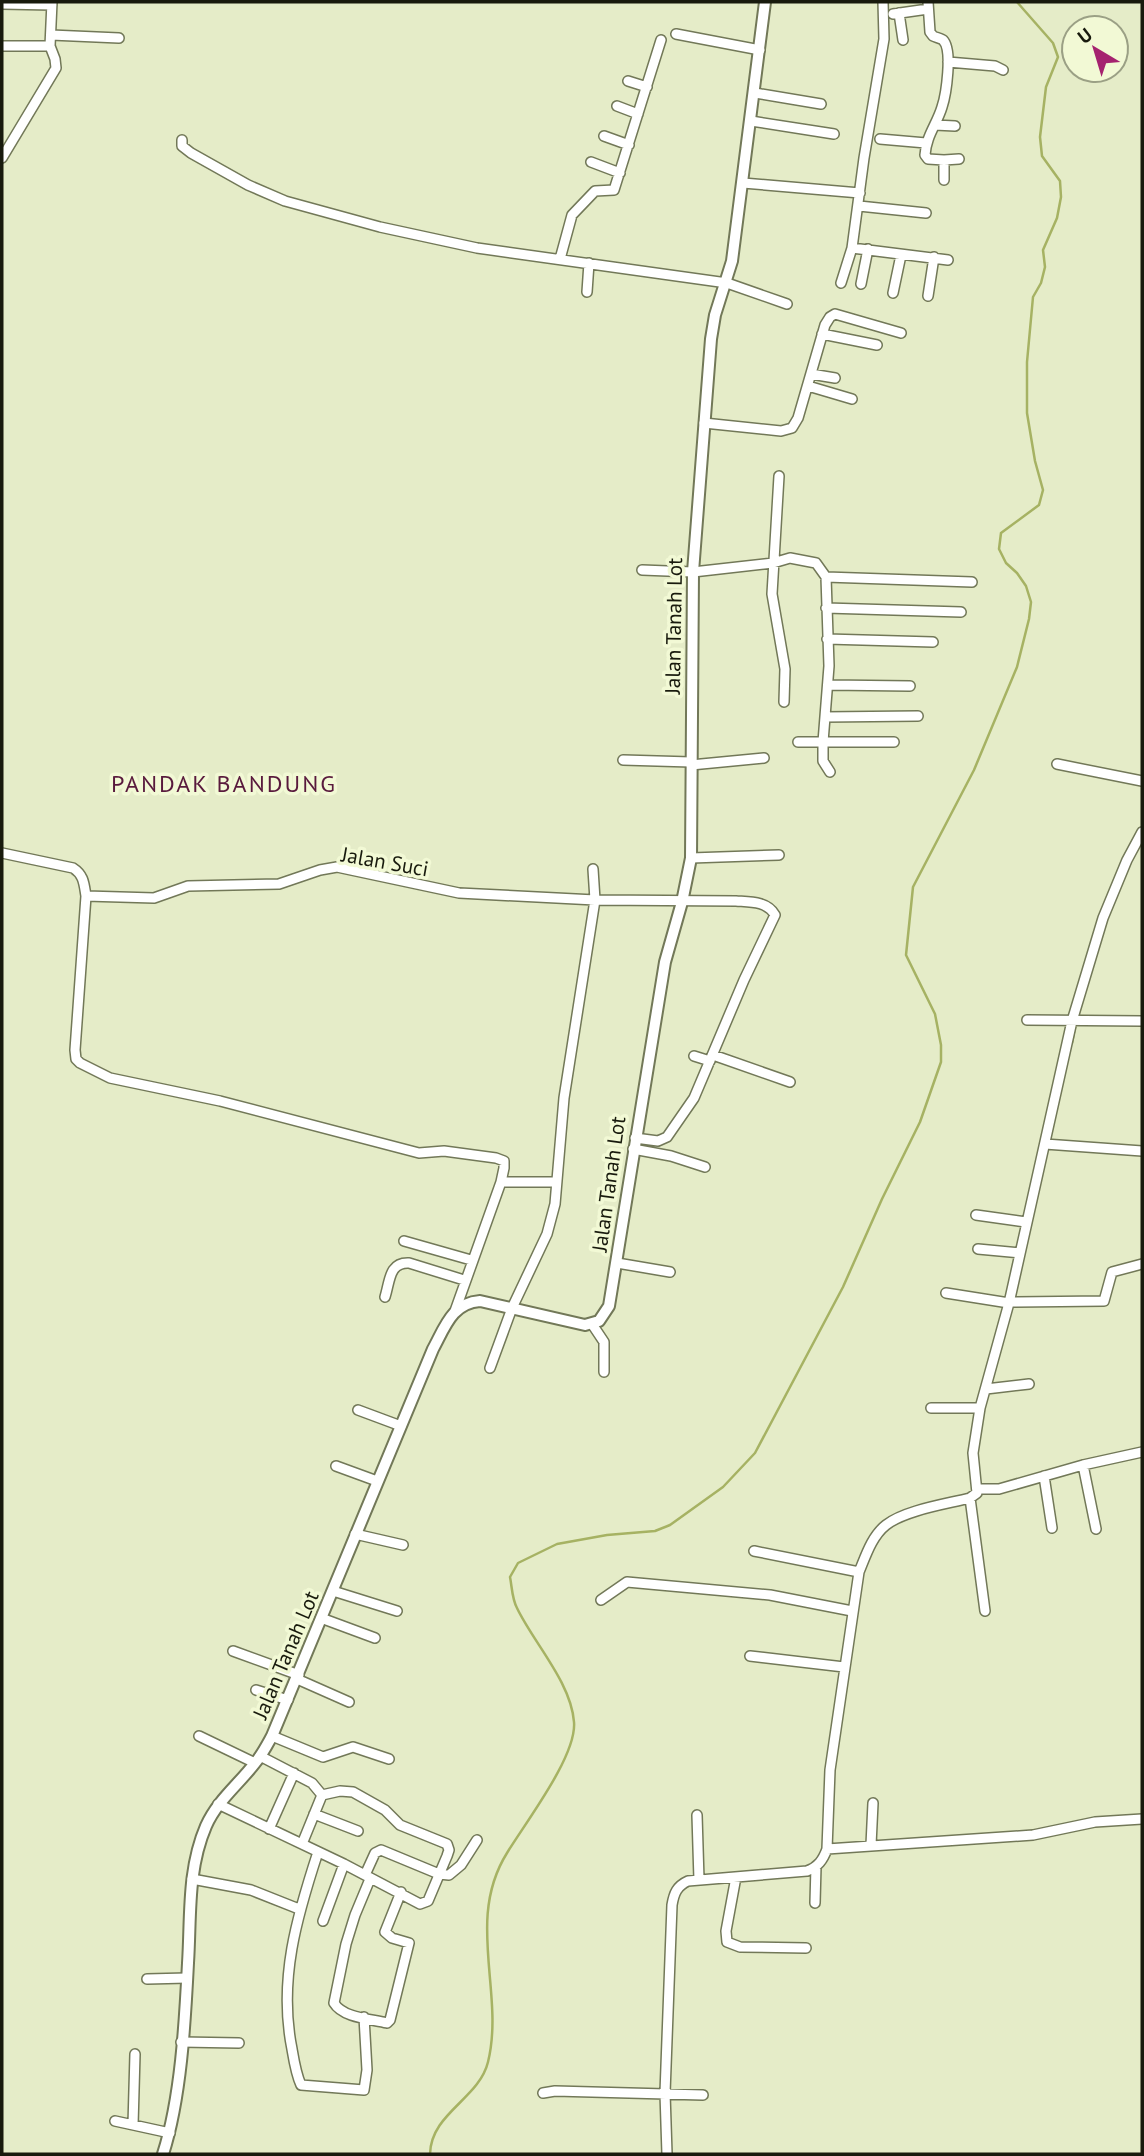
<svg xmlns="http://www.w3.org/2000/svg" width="1144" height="2156" font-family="'PT Sans',sans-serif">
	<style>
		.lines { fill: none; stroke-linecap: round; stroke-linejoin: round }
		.stream { stroke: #a6b263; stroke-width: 2.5 }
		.minor-casing { stroke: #727858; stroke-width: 12 }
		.major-casing { stroke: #727858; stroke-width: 14 }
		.minor { stroke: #fff; stroke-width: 9 }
		.major { stroke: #fff; stroke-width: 10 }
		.labels { text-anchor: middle; stroke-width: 7; stroke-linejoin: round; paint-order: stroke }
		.street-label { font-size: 21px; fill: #181a0d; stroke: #f2f9d5 }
		.quarter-label { font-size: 24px; letter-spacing: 2px; fill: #591a3d; stroke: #f2f9d5 }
	</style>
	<rect width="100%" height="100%" fill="#e5ecc8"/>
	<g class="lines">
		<path class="stream" d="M1072,1043L1076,1022
			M430,2154C431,2113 479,2099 488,2062C505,1993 465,1920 507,1853C525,1823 577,1756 574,1722C571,1682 533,1642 517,1608C512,1599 512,1587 510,1577L518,1563L557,1544L607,1535L655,1531L670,1525L723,1487L755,1453L843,1287L882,1199L920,1122L941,1062V1045L935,1014L906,955L913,887L974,770L1017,667L1029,619L1031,602L1026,586L1017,573L1006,563L999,549L1001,533L1039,505L1043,490L1035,461L1027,413V362L1033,297L1041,283L1045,267L1043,250L1057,218L1061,197L1060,181L1042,156L1040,137L1046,87L1058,57L1053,43L1017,2"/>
		<g class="minor-casing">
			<path id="minor" d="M883,2L884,39L864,158L852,248L948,260
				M928,2L930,32L933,36C935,37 942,39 943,40C953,50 946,95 942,107C937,124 926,136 925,155L928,159L944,160L959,159
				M2,4L52,5
				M899,13L903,40
				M893,14L928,9
				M676,34L760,50
				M51,35L119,38
				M2,46H50
				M948,62L995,66L1003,70
				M628,81L647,87
				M755,93L821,104
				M617,106L638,114
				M751,121L834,134
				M935,125L955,126
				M604,136L629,145
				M880,139L926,143
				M182,140V146L191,153L248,185L285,201L380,227L477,248L727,283L787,304
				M2,158L56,68L55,59L50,46L52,2
				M591,162L620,173
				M944,180V160
				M743,183L860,193
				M859,206L926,213
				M560,259L572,215L595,191L614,190L661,40
				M841,283L852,248
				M861,284L868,249
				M587,292L589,263
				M893,293L901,255
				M928,296L934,257
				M822,334L877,345
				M811,374L835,378
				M808,386L852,399
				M704,423L781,431L792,428L798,418L825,325L830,317L835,314L901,333
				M779,476L772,594L785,669L784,702
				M642,570L693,572L773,563L790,558L816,563L826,577L829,666L823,742H894
				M826,577L972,582
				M826,608L961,612
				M827,639L933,642
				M828,685L910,686
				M825,717L918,716
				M798,742H823V761L830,772
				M623,760L691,762
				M1057,764L1142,781
				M691,765L764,758
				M2,853L73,868C84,875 84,884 86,896L75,1050L76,1059L80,1063L110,1078L220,1101L419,1153L444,1151L496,1158L504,1161V1168L501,1182L455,1311
				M691,858L779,855
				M86,896L154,898L188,886L279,884L320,870L337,867L459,893L595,900L736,901C750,902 767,901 775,915L744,980L694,1098L667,1137L658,1141L635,1138
				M1027,1020L1142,1021
				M713,1055L790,1082
				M694,1056L710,1061
				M1045,1144L1142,1151
				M633,1149L671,1156L705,1167
				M501,1182H556
				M976,1215L1026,1222
				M404,1241L471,1260
				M978,1249L1020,1253
				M617,1263L670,1272
				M946,1293L1009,1303
				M385,1297C390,1281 389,1262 409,1263L464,1280
				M1009,1302L1104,1301L1112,1272L1142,1264
				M592,1324L604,1342V1372
				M490,1368L512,1308L547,1234L555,1204L564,1098L595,900L593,869
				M986,1389L1029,1384
				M931,1408H980
				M358,1410L401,1426
				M1083,1465L1096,1529
				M336,1466L377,1481
				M1044,1476L1052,1528
				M978,1489H999L1083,1465L1142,1452
				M970,1498L985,1611
				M355,1534L403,1545
				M754,1551L859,1572
				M333,1591L397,1611
				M601,1600L627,1582L770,1595L852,1611
				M321,1618L375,1638
				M233,1651L299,1675
				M750,1656L844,1667
				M297,1679L349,1702
				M256,1690L288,1700
				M199,1736L255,1763
				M272,1736L323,1757L353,1747L389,1759
				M260,1756L312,1783L322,1795
				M218,1804L344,1864L420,1904L428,1901L447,1856L449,1850L447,1844L400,1825L385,1810L353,1792L340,1791L322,1795
				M314,1814L358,1831
				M697,1815L699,1880
				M269,1829L294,1773
				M302,1844L322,1795
				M871,1845L873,1803
				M827,1849L1033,1835L1095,1822L1142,1819
				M318,1852C297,1916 278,1980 292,2049C294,2061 296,2074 301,2085L364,2090L367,2070L364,2017
				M365,1875L375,1853L381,1850L439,1874L449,1875L461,1865L477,1840
				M736,1877L726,1931L727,1942L740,1947L806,1948
				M192,1879L251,1890L299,1909
				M370,1879L355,1915L346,1944L334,2003C343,2018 371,2019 387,2023L390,2020L409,1943L392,1938L385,1932L401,1892
				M815,1903L816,1866
				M323,1921L344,1864
				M147,1979L187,1978
				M181,2042L239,2043
				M543,2093L555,2091L703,2095
				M115,2121L170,2133
				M133,2125L135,2054
				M667,2154L665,2093L672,1905C674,1893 677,1886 688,1881L807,1871C818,1867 823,1860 827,1849L830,1770L859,1572C866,1555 872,1536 886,1525C905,1510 947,1504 970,1498L977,1493L973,1453L980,1408L1009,1303L1072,1021L1103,918L1127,860L1142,832"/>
		</g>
		<g class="major-casing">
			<path id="major" d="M163,2154C181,2098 185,2023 188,1963C191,1917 187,1870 206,1826C217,1801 238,1785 255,1763C262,1755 267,1745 272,1736L433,1349C445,1327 452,1303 480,1301L585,1325L599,1321L609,1306L665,962L682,902L691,858L693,572L711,339L715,315L732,261L765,2"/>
		</g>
		<use href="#minor" class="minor"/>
		<use href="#major" class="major"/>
	</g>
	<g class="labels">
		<g class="street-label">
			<text transform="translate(674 626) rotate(-89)" y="7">Jalan Tanah Lot</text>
			<text transform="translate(385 862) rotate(10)" y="7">Jalan Suci</text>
			<text transform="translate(609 1184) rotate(-82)" y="7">Jalan Tanah Lot</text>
			<text transform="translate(286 1655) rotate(-67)" y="7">Jalan Tanah Lot</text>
		</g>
		<g class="quarter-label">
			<text x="224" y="792">PANDAK BANDUNG</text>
		</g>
	</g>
	<rect width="1144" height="2156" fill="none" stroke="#181a0d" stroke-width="7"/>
	<g transform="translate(1095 49) rotate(322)"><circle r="33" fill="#f2f9d5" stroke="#9ba085" stroke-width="2"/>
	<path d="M0-5L12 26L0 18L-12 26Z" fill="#a5226f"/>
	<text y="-10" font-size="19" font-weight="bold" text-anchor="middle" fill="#181a0d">U</text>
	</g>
</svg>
